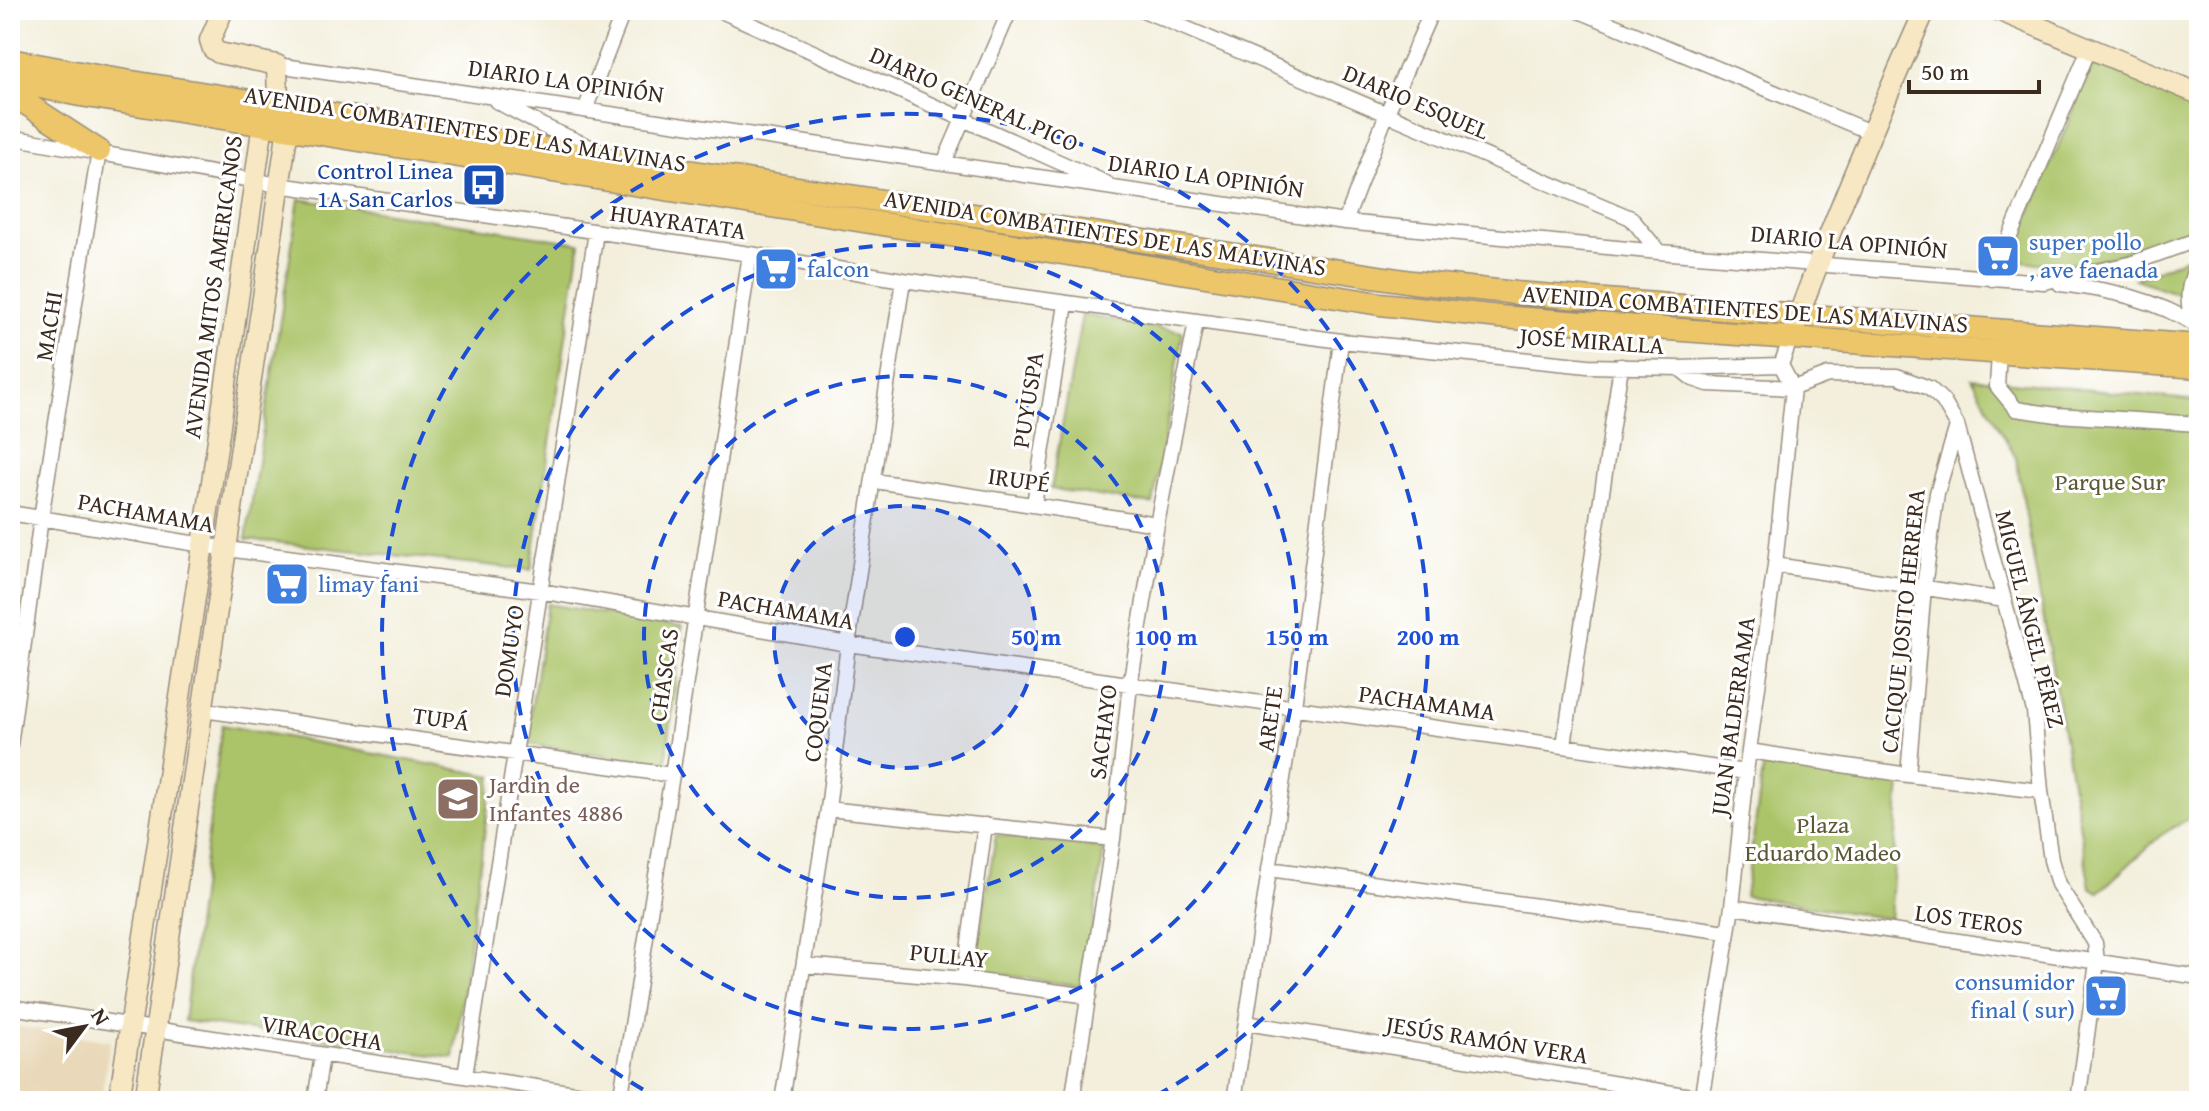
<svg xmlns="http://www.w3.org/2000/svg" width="2209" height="1111" font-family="'Gentium Book Plus',serif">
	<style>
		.built { fill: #e9d9ba }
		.green { fill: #acc469; stroke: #747744; stroke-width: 2 }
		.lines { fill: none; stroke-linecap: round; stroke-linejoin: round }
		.street-casing { stroke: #978c7d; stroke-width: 17 }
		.secondary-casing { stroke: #978c7d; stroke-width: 23 }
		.primary-casing { stroke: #978c7d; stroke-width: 25 }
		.street { stroke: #fff; stroke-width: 14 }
		.secondary { stroke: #f7e8c3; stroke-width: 20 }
		.primary { stroke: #ecc669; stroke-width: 22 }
		.ring { fill: none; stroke: #1d4ed8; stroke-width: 4; stroke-dasharray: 14 10 }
		.labels { text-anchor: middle; stroke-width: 6; stroke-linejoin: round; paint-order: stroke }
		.street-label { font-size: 24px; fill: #3b2a1e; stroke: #fff }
		.transit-label { font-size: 24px; fill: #164399; stroke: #fff; text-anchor: end }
		.shop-label { font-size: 24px; fill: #366cbe; stroke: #fff; text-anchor: start }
		.park-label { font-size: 24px; fill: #5d5834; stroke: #fff }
		.education-label { font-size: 24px; fill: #785e54; stroke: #fff; text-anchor: start }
		.centre { fill: #1d4ed8; stroke: #fff; stroke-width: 4 }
		.ring-label { font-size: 24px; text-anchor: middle; font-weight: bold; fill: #1d4ed8; stroke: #fff; stroke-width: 6; stroke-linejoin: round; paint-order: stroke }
	</style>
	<rect width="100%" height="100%" fill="#fff"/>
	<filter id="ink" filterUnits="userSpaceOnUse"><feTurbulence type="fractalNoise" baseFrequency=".0125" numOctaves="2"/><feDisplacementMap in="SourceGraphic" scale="16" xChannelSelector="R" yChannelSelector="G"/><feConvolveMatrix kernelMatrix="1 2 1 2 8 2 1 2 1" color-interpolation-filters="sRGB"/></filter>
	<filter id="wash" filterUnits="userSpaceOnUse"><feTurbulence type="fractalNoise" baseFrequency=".006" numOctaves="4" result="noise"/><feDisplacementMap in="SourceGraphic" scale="32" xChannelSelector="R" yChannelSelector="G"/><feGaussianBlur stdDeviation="1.8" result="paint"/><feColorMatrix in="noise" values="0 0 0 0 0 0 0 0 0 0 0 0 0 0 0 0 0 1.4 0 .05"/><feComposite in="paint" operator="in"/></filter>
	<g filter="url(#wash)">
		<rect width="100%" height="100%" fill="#f3efdc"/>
		<path class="built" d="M10,1025L110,1041L101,1101H10Z"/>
		<path class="green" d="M2095,58L2199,102V222C2181,235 2162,240 2141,247C2089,263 2066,270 2011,259Z
			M299,199L580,243L531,570L246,539Z
			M2193,255L2178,294L2135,279Z
			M1082,315L1183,332L1153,504L1051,489Z
			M1972,378L2199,401V811L2160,836L2099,892L2090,887L2016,458Z
			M547,604L682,627L666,764L526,744Z
			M222,725L492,776L454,1058L184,1021Z
			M1764,762L1900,781L1890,919L1745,896Z
			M996,835L1104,848L1084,987L973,970Z"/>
	</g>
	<g filter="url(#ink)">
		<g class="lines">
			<g class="street-casing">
				<path id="street" d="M719,10L1106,183
					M1143,10L1631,218L1659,252
					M1577,10L1870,132
					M277,65L1345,222L1659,252L2044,282L2130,264L2199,239
					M496,101L543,126L599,151
					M585,110L624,10
					M10,137L279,185L750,254L903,280L1341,341L1588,366L1679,368L1781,365
					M944,163L1010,10
					M1345,222L1387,113L1432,10
					M1992,279L2089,49
					M2060,284C2110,290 2156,299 2199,327
					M2193,323C2185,299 2188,283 2199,260
					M1999,354L1997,386L2016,409L2057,415L2199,424
					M1679,368L1693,379L1708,384L1793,388L1828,375L1897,376L1929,388L1943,401L1957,425L2034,711L2041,791L2051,860L2058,884L2095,943L2097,962L2078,1101
					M875,481L1157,524
					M1034,504L1066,304
					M10,513L227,549L540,591L848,644L1746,772
					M1775,565L2005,600
					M203,710L672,775
					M10,745L41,518L99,151
					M1564,745L1621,366
					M1749,751L1908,775L2041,791
					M1908,775L1924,587L1937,493L1957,426
					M828,809L1113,839
					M1269,869L1727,932
					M1732,907L2199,977
					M804,965L964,979L1089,996
					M964,979L985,825
					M10,1007L628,1101
					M1246,1023L1721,1101
					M465,1076L596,232
					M315,1101L322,1055
					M620,1101L672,775L750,254
					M782,1101L828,809L848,644L903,280
					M1072,1101L1113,839L1130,685L1157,524L1196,322
					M1234,1101L1294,706L1341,341
					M1701,1101L1732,907L1746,772L1775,565L1793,388L1781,365L1790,340"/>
			</g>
			<g class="secondary-casing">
				<path id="secondary" d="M1998,10L2199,94
					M1794,328C1833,220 1878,115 1925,10
					M119,1101L203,545L263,123L271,113
					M145,1101L288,127L278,104L277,65L219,53L213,49L210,40L223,10"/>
			</g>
			<g class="primary-casing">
				<path id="primary" d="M10,60L107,78L622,161L1412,282L1516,293L2199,346
					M10,81L80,95L1380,304L1500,317L2199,367
					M10,93L99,151"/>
			</g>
			<use href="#street" class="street"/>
			<use href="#secondary" class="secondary"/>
			<use href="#primary" class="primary"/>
		</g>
	</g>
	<circle cx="905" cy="637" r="131" fill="#1d4ed8" fill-opacity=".12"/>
	<g class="ring">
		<circle cx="905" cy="637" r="131"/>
		<circle cx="905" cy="637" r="261"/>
		<circle cx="905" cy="637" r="392"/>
		<path d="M664 1101A523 523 0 1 1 1146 1101"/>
	</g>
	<defs>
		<g id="bus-square" transform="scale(2.3)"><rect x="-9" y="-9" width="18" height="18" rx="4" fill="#1a4fb4" stroke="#fff"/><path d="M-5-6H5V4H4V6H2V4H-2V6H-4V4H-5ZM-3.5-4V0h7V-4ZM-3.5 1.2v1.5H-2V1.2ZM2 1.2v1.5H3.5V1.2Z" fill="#fff"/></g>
		<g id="supermarket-square" transform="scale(2.3)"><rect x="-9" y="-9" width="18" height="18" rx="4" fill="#3f7fe0" stroke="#fff"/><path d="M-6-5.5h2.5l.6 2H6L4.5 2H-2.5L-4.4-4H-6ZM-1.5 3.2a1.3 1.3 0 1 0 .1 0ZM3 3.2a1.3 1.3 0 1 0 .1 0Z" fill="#fff"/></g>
		<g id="school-square" transform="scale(2.3)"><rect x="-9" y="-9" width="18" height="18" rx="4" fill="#8d6e63" stroke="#fff"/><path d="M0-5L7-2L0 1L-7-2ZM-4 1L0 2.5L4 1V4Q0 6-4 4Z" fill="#fff"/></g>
	</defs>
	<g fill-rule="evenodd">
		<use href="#bus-square" x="484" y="185"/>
		<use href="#supermarket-square" x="1998" y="256"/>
		<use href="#supermarket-square" x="776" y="269"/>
		<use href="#supermarket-square" x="287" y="584"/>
		<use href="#school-square" x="458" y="799"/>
		<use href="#supermarket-square" x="2106" y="996"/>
	</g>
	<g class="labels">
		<g class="street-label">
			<text transform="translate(566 81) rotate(8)" y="8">DIARIO LA OPINIÓN</text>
			<text transform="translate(974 99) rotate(24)" y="8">DIARIO GENERAL PICO</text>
			<text transform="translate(1416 102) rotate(23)" y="8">DIARIO ESQUEL</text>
			<text transform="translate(465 129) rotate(9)" y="8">AVENIDA COMBATIENTES DE LAS MALVINAS</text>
			<text transform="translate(1206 176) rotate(8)" y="8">DIARIO LA OPINIÓN</text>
			<text transform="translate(678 222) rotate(8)" y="8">HUAYRATATA</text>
			<text transform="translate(1105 233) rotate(9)" y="8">AVENIDA COMBATIENTES DE LAS MALVINAS</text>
			<text transform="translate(1849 242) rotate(5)" y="8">DIARIO LA OPINIÓN</text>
			<text transform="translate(213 287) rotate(-82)" y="8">AVENIDA MITOS AMERICANOS</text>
			<text transform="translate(1745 309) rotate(4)" y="8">AVENIDA COMBATIENTES DE LAS MALVINAS</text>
			<text transform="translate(49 326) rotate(-81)" y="8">MACHI</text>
			<text transform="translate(1592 341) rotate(4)" y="8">JOSÉ MIRALLA</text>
			<text transform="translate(1028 400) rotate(-81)" y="8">PUYUSPA</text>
			<text transform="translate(1019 480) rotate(8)" y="8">IRUPÉ</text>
			<text transform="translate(146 513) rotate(10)" y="8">PACHAMAMA</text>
			<text transform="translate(786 610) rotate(10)" y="8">PACHAMAMA</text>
			<text transform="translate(2030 619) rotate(76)" y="8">MIGUEL ÁNGEL PÉREZ</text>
			<text transform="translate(1903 621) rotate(-84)" y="8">CACIQUE JOSITO HERRERA</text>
			<text transform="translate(509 651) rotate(-81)" y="8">DOMUYO</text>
			<text transform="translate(664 675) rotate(-82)" y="8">CHASCAS</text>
			<text transform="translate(1427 703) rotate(8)" y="8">PACHAMAMA</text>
			<text transform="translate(818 712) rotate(-83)" y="8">COQUENA</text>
			<text transform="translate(1733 716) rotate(-82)" y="8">JUAN BALDERRAMA</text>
			<text transform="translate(441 719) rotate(8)" y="8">TUPÁ</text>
			<text transform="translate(1270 719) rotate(-82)" y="8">ARETE</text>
			<text transform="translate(1103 732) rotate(-83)" y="8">SACHAYO</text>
			<text transform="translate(1969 920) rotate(8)" y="8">LOS TEROS</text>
			<text transform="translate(949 956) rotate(6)" y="8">PULLAY</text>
			<text transform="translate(322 1033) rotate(9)" y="8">VIRACOCHA</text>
			<text transform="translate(1487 1040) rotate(9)" y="8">JESÚS RAMÓN VERA</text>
		</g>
		<g class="transit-label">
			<text x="453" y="179">Control Linea<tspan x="453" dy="28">1A San Carlos</tspan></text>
		</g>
		<g class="shop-label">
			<text x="2029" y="250">super pollo<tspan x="2029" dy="28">, ave faenada</tspan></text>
			<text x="807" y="277">falcon</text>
			<text x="318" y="592">limay fani</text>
			<text x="2075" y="990" text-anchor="end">consumidor<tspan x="2075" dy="28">final ( sur)</tspan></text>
		</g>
		<g class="park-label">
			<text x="2110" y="490">Parque Sur</text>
			<text x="1823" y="833">Plaza<tspan x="1823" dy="28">Eduardo Madeo</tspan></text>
		</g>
		<g class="education-label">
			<text x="489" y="793">Jardìn de<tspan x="489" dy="28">Infantes 4886</tspan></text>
		</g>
	</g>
	<circle cx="905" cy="637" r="12" class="centre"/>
	<g class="ring-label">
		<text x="1036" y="645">50 m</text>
		<text x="1166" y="645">100 m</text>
		<text x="1297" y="645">150 m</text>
		<text x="1428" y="645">200 m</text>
	</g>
	<rect width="2209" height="1111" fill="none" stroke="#fff" stroke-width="40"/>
	<g transform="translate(84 1027) rotate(58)" stroke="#ffffff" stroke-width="6" paint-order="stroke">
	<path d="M0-6L14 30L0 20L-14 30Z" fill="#3b2a1e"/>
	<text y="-12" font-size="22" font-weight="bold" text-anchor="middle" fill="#3b2a1e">N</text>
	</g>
	<path d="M1909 80v12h130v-12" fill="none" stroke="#3b2a1e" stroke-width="4"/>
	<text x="1921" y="80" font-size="24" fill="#3b2a1e" stroke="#ffffff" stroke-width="6" paint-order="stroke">50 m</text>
</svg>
